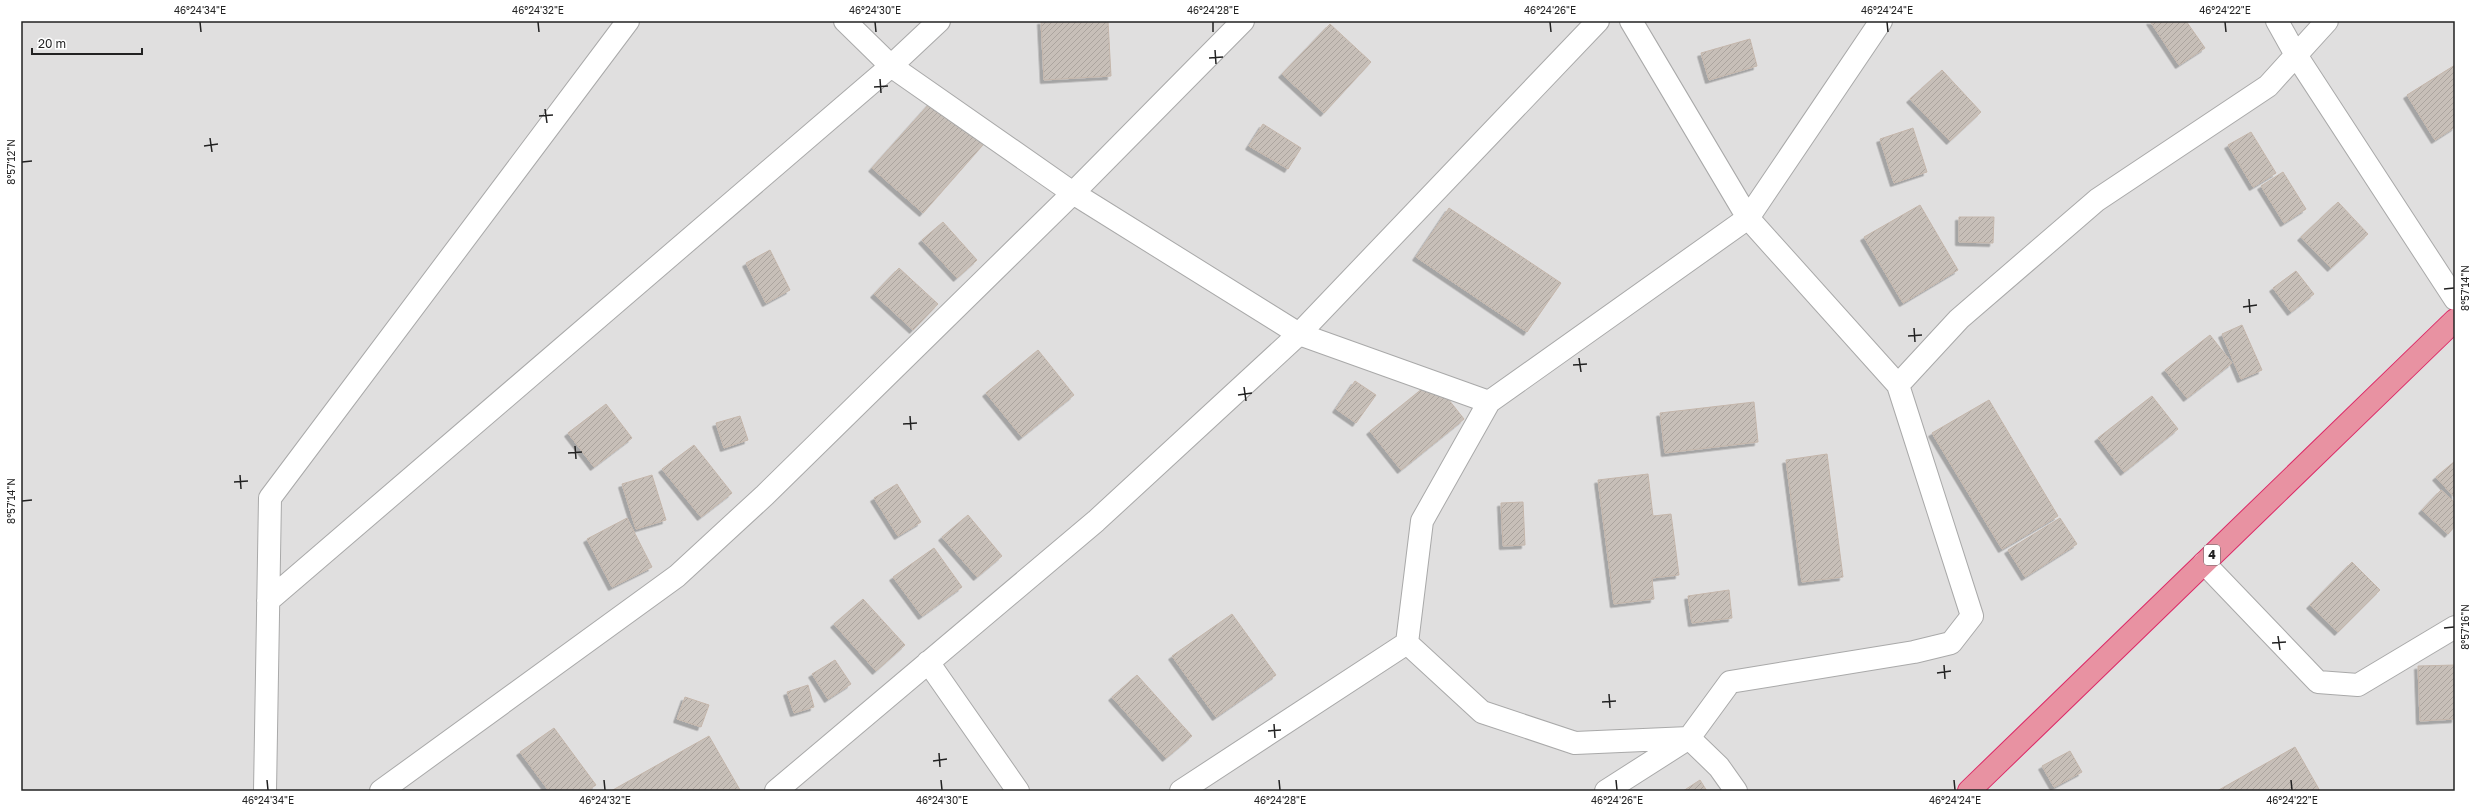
<svg xmlns="http://www.w3.org/2000/svg" width="2476" height="812" font-family="'Golos Text',sans-serif">
	<style>
		.residential { fill: #e0dfdf }
		.building { fill: url(#building-hatch); stroke: #c4b6ab; filter: url(#shadow) }
		.lines { fill: none; stroke-linecap: round; stroke-linejoin: round }
		.minor-casing { stroke: #a9a9a9; stroke-width: 24 }
		.highway-casing { stroke: #dc2a67; stroke-width: 24 }
		.minor { stroke: #fff; stroke-width: 22 }
		.highway { stroke: #e892a2; stroke-width: 22 }
		.ticks { fill: none; stroke: #222; stroke-width: 1.5 }
		.labels { text-anchor: middle; stroke-width: 3; stroke-linejoin: round; paint-order: stroke }
		.shield { fill: #fff; stroke: #646464; stroke-width: 1 }
		.shield-label { font-size: 12px; font-weight: bold; fill: #222 }
		.neatline { fill: none; stroke: #222; stroke-width: 1.5 }
		.ticks-label { font-size: 10px; text-anchor: middle; fill: #222 }
	</style>
	<defs>
		<pattern id="building-hatch" width="6" height="6" patternUnits="userSpaceOnUse"><rect width="6" height="6" fill="#c7bfb8"/><path d="M-1 1l2-2M0 6l6-6M5 7l2-2" fill="none" stroke="#aba49e"/></pattern>
		<filter id="shadow"><feDropShadow dx="-3.5" dy="3.5" stdDeviation="0" flood-color="#0004"/></filter>
	</defs>
	<rect width="100%" height="100%" fill="#f2efe9"/>
	<path class="residential" d="M21,21H2455V791H21Z"/>
	<path class="building" d="M1041,21H1108L1111,76L1044,80Z
		M2150,21H2186L2205,48L2179,65Z
		M1330,24L1371,62L1324,113L1282,74Z
		M1750,39L1757,66L1709,80L1701,53Z
		M2455,65V127L2435,140L2407,95Z
		M1942,70L1981,112L1950,141L1910,99Z
		M939,93L989,138L923,213L872,168Z
		M1263,124L1301,148L1288,169L1249,146Z
		M1913,128L1927,172L1894,183L1880,139Z
		M2251,132L2276,173L2253,187L2228,145Z
		M2283,172L2306,209L2284,223L2261,186Z
		M2338,202L2368,234L2331,268L2301,237Z
		M1920,205L1958,270L1903,303L1864,237Z
		M1449,208L1561,283L1527,332L1416,257Z
		M1959,217H1994L1993,243L1959,242Z
		M943,222L977,260L957,278L922,240Z
		M770,250L790,290L766,303L746,263Z
		M899,268L938,304L913,330L874,294Z
		M2296,271L2314,294L2291,312L2273,288Z
		M2242,325L2262,370L2241,379L2222,334Z
		M2210,335L2232,363L2187,398L2165,370Z
		M1038,350L1074,395L1022,437L986,393Z
		M1433,380L1464,419L1401,470L1370,431Z
		M1355,381L1376,395L1356,423L1336,409Z
		M2152,396L2178,429L2124,472L2098,438Z
		M1989,400L2058,516L2002,549L1932,433Z
		M1754,402L1758,442L1665,453L1660,413Z
		M606,404L632,438L594,467L568,433Z
		M740,416L748,440L724,448L716,423Z
		M694,445L732,493L701,517L662,469Z
		M1827,454L1843,577L1802,582L1786,460Z
		M2455,461V498L2436,477Z
		M1648,474L1653,516L1671,514L1679,575L1652,578L1654,599L1614,604L1598,480Z
		M652,475L666,520L636,529L622,484Z
		M897,484L921,522L898,536L874,498Z
		M2441,490L2455,503V526L2448,534L2422,510Z
		M1523,502L1525,545L1503,546L1501,503Z
		M968,515L1002,556L977,577L942,537Z
		M627,518L652,567L612,587L587,539Z
		M2060,518L2077,544L2025,577L2008,550Z
		M934,548L962,587L922,616L893,577Z
		M2352,562L2380,590L2338,632L2310,605Z
		M1729,590L1732,618L1692,623L1688,596Z
		M863,599L905,645L876,671L834,624Z
		M1232,614L1276,675L1216,717L1172,656Z
		M835,660L851,684L828,699L812,674Z
		M2455,665V719L2420,721L2418,666Z
		M1137,675L1192,736L1166,758L1112,697Z
		M808,685L814,707L794,713L787,692Z
		M685,697L709,705L701,727L677,719Z
		M554,728L596,785L587,791H549L520,752Z
		M709,736L740,790L611,791Z
		M2295,747L2320,791H2217Z
		M2070,751L2082,772L2054,787L2042,766Z
		M1700,780L1707,791H1683Z"/>
	<g class="lines">
		<g class="minor-casing">
			<path id="minor" d="M845,21L891,66L1073,193L1243,21
				M1631,21L1748,218L1898,385
				M2277,21L2296,55L2455,299
				M2204,563L2318,682L2358,685L2455,627
				M268,601L891,66L939,21
				M1407,643L1482,712L1575,743L1689,738L1719,767L1736,791
				M928,662L1018,791
				M265,791L270,498L628,21
				M381,791L677,576L765,495L1073,193L1299,334L1598,21
				M776,791L1096,521L1299,334L1489,402
				M1181,791L1407,643L1422,521L1489,402L1748,218L1881,21
				M1606,791L1689,738L1730,682L1914,652L1951,643L1972,616L1898,385L1959,319L2097,200L2268,86L2327,21"/>
		</g>
		<g class="highway-casing">
			<path id="highway" d="M1969,791L2455,320"/>
		</g>
		<use href="#minor" class="minor"/>
		<use href="#highway" class="highway"/>
	</g>
	<path class="ticks" d="M200,22L201,32M538,22L539,32M875,22L876,32M1213,22V32M1550,22L1551,32M1887,22L1888,32M2225,22L2226,32M1215,50L1216,64M1209,58L1223,57M880,79L881,93M874,87L888,86M545,109L547,123M539,116L553,115M210,138L212,152M204,146L218,144M22,162L32,161M2444,289L2454,288M2249,299L2250,313M2243,307L2257,305M1914,328L1915,342M1908,336L1922,335M1579,358L1581,372M1573,365L1587,364M1244,387L1246,401M1238,395L1252,393M910,416L911,430M903,424L917,423M575,446L576,459M568,453L582,452M240,475L241,489M234,482L248,481M22,501L32,500M2444,628L2454,627M2278,636L2280,650M2272,643L2286,642M1944,665L1945,679M1937,673L1951,671M1609,694L1610,708M1602,702L1616,701M1274,724L1275,738M1268,731L1281,730M939,753L940,767M933,761L947,759M267,780L268,790M604,780L605,790M941,780L942,790M1279,780L1280,790M1616,780L1617,790M1954,780L1955,790M2291,780L2292,790"/>
	<g class="labels">
		<rect class="shield" x="2204" y="545" width="16" height="20" rx="3"/>
		<g class="shield-label">
			<text x="2212" y="559">4</text>
		</g>
	</g>
	<rect width="2476" height="812" fill="none" stroke="#ffffff" stroke-width="44"/>
	<path d="M32 48v6h110v-6" fill="none" stroke="#222222" stroke-width="2"/>
	<text x="38" y="48" font-size="12" fill="#222222" stroke="#ffffff" stroke-width="3" paint-order="stroke">20 m</text>
	<rect x="22" y="22" width="2432" height="768" class="neatline"/>
	<g class="ticks-label">
		<text x="200" y="14">46°24'34"E</text>
		<text x="538" y="14">46°24'32"E</text>
		<text x="875" y="14">46°24'30"E</text>
		<text x="1213" y="14">46°24'28"E</text>
		<text x="1550" y="14">46°24'26"E</text>
		<text x="1887" y="14">46°24'24"E</text>
		<text x="2225" y="14">46°24'22"E</text>
		<text transform="translate(11 162) rotate(-90)" y="4">8°57'12"N</text>
		<text transform="translate(2465 288) rotate(-90)" y="4">8°57'14"N</text>
		<text transform="translate(11 501) rotate(-90)" y="4">8°57'14"N</text>
		<text transform="translate(2465 627) rotate(-90)" y="4">8°57'16"N</text>
		<text x="268" y="804">46°24'34"E</text>
		<text x="605" y="804">46°24'32"E</text>
		<text x="942" y="804">46°24'30"E</text>
		<text x="1280" y="804">46°24'28"E</text>
		<text x="1617" y="804">46°24'26"E</text>
		<text x="1955" y="804">46°24'24"E</text>
		<text x="2292" y="804">46°24'22"E</text>
	</g>
</svg>
